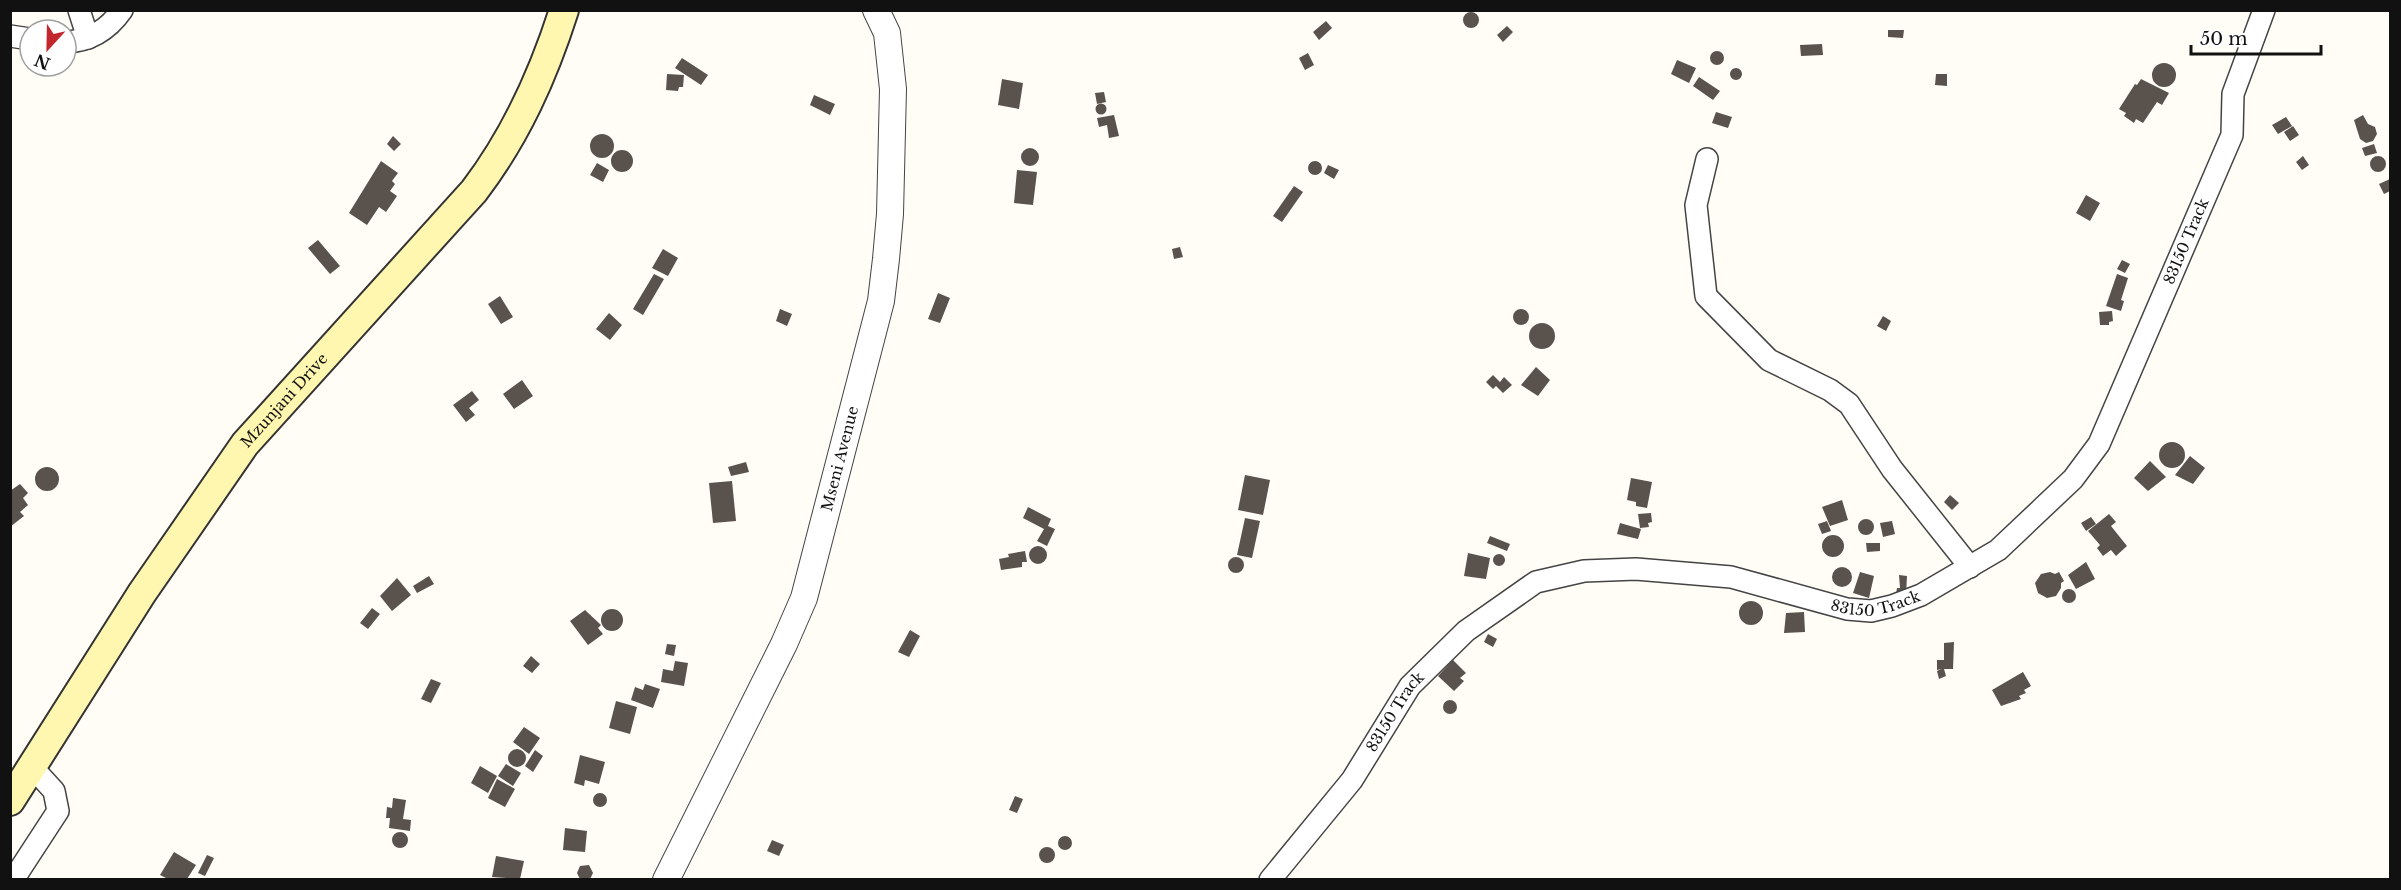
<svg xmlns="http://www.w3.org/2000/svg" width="2401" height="890" font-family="'Libre Baskerville',serif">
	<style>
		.building { fill: #5a524d }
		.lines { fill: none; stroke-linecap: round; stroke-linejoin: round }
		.minor-casing { stroke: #444; stroke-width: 24 }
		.tertiary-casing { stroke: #444; stroke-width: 28 }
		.secondary-casing { stroke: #333; stroke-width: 32 }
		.minor { stroke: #fff; stroke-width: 21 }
		.tertiary { stroke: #fff; stroke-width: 26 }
		.secondary { stroke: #fff6b0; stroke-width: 28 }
		.labels { text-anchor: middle; stroke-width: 6; stroke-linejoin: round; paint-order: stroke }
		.street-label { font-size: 15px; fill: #111; stroke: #fff }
	</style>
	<rect width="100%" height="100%" fill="#fffdf5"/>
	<path class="building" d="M1463 20a8 8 0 1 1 16 0a8 8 0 1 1-16 0Z
		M1326,21L1332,28L1319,40L1313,32Z
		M1507,26L1513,32L1503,42L1497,35Z
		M1888,30H1904L1903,38L1888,37Z
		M1822,44L1823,55L1801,56L1800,45Z
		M1710 58a7 7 0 1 1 14 0a7 7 0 1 1-14 0Z
		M1308,53L1314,65L1305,70L1299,58Z
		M682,58L708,75L701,85L675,68Z
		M1677,60L1696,68L1689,83L1671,74Z
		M2152 75a12 12 0 1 1 24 0a12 12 0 1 1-24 0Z
		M1730 74a6 6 0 1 1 12 0a6 6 0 1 1-12 0Z
		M667,74L684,75L683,87H679L678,91L666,90Z
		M1936,74H1947V86L1935,85Z
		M1699,77L1720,91L1713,100L1693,86Z
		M1002,79L1023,83L1019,109L998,105Z
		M2141,79L2169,93L2162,105L2157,102L2143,123L2136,119L2134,123L2124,116L2126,113L2119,109L2135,84L2137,85Z
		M1104,92L1106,102L1097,104L1095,93Z
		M814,95L835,104L830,115L810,105Z
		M1095.5 109a5.5 5.5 0 1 1 11 0a5.5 5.5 0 1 1-11 0Z
		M1716,112L1732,117L1728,128L1712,123Z
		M1114,115L1119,136L1109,138L1107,125L1099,127L1097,118Z
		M2363,115L2368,124L2375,127L2377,134L2373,141L2366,143L2360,139L2354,120Z
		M2286,117L2292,126L2278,134L2272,125Z
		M2293,126L2299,135L2290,141L2284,132Z
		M590 146a12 12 0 1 1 24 0a12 12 0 1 1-24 0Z
		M393,136L401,144L394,151L387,144Z
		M2374,144L2377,153L2365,156L2362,148Z
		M1021 157a9 9 0 1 1 18 0a9 9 0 1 1-18 0Z
		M611 161a11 11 0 1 1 22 0a11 11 0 1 1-22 0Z
		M2303,156L2309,165L2302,170L2296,162Z
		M2370 164a8 8 0 1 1 16 0a8 8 0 1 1-16 0Z
		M1308 168a7 7 0 1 1 14 0a7 7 0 1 1-14 0Z
		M381,161L398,173L392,181L395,184L390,191L397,196L386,212L379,207L367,225L349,213Z
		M597,163L609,170L603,182L590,175Z
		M1328,165L1339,170L1334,179L1324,173Z
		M1017,170L1037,172L1033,205L1014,203Z
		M2390,179V191L2384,194L2379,184Z
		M1294,186L1303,192L1282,222L1273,216Z
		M2086,195L2100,203L2090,221L2076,213Z
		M318,240L340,266L330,274L308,248Z
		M1180,247L1183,257L1174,259L1172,249Z
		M663,249L678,258L668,276L652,268Z
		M2122,260L2130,264L2125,273L2117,269Z
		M654,274L664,279L643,315L633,309Z
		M2117,274L2128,278L2121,300L2124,301L2121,311L2106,306Z
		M938,293L950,298L940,323L928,319Z
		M500,296L513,317L501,324L488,304Z
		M780,309L792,314L787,326L776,321Z
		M1513 317a8 8 0 1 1 16 0a8 8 0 1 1-16 0Z
		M2112,311L2113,321L2109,322V325H2100L2099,312Z
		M609,313L622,325L610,340L596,329Z
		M1883,316L1891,321L1886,331L1877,326Z
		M1529 336a13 13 0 1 1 26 0a13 13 0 1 1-26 0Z
		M1536,367L1550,380L1538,396L1521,385Z
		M1493,375L1500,382L1504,377L1512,385L1503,393L1496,386L1493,389L1486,382Z
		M522,380L533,396L514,409L503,394Z
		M472,391L479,400L469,408L475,415L466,422L453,405Z
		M2159 455a13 13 0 1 1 26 0a13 13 0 1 1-26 0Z
		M2190,456L2205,468L2193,484L2175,475Z
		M2150,461L2166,477L2148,491L2134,478Z
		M746,462L749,472L731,476L728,467Z
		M35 479a12 12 0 1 1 24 0a12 12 0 1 1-24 0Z
		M1245,475L1270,480L1263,515L1238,510Z
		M1631,478L1652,482L1647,508L1636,506V502L1627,500Z
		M732,481L736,521L713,523L709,483Z
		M20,484L28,493L23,498L28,505L20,512L24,516L10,527V491Z
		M1950,495L1959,503L1952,510L1944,502Z
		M1842,500L1848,520L1830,526L1822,507Z
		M1028,507L1051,519L1048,526L1055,529L1047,546L1037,541L1044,529L1023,518Z
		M1651,513L1652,522L1648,523L1649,527L1640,528L1638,514Z
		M2109,514L2116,522L2111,526L2127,546L2116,556L2111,550L2103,556L2097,548L2100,545L2088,531Z
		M2091,517L2096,524L2086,531L2081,523Z
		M1245,518L1260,521L1252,558L1237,555Z
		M1858 527a8 8 0 1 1 16 0a8 8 0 1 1-16 0Z
		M1827,521L1831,531L1822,534L1818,524Z
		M1892,521L1895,534L1883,537L1880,523Z
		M1620,523L1641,529L1638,539L1617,534Z
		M1822 546a11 11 0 1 1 22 0a11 11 0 1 1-22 0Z
		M1490,536L1510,544L1507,551L1487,543Z
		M1866,543H1880V551L1867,552Z
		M1029 555a9 9 0 1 1 18 0a9 9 0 1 1-18 0Z
		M1025,551L1027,562H1022V567L1001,570L999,559L1009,557L1008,554Z
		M1468,553L1490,558L1486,579L1464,576Z
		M1493 560a6 6 0 1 1 12 0a6 6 0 1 1-12 0Z
		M1228 565a8 8 0 1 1 16 0a8 8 0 1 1-16 0Z
		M2086,562L2095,579L2076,589L2068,575Z
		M1832 577a10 10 0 1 1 20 0a10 10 0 1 1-20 0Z
		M1860,572L1874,576L1869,598L1853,593Z
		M2050,572L2055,574L2059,572L2064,581L2061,583V588L2056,596L2047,598L2038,593L2035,583L2041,574Z
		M1899,575L1907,576L1906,595L1896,594L1897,588H1900Z
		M429,576L434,584L417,593L413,586Z
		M397,578L411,595L392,611L380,596Z
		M2062 596a7 7 0 1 1 14 0a7 7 0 1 1-14 0Z
		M1739 613a12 12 0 1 1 24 0a12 12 0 1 1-24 0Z
		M372,608L380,614L368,629L360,623Z
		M601 620a11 11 0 1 1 22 0a11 11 0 1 1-22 0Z
		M585,610L601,625L598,628L603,634L588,645L570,621Z
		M1804,612L1805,632L1784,633L1786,613Z
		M910,630L920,636L909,657L898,652Z
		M1488,634L1497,639L1493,647L1484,642Z
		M1954,642L1953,669H1944L1946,676L1939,679L1937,671L1941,669L1937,670V660H1944V643Z
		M667,644L676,645L674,656L665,654Z
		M531,656L540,664L532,673L523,666Z
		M1453,660L1466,673L1460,678L1464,681L1454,691L1438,676Z
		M675,661L688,663L684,686L661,682L663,669L673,671Z
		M2023,672L2031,686L2024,690L2026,693L2019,696L2021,699L2001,706L1992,690Z
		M431,679L441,683L431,703L421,699Z
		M645,684L660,689L653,708L631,700L635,687L643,690Z
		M1443 707a7 7 0 1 1 14 0a7 7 0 1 1-14 0Z
		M616,701L637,707L630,734L609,728Z
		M524,727L540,738L529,754L513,742Z
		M508 758a9 9 0 1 1 18 0a9 9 0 1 1-18 0Z
		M535,750L543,756L533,772L525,766Z
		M580,755L605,762L599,784L585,780L584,786L574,783Z
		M506,764L521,773L513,786L498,776Z
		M480,766L497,776L488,793L471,783Z
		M497,779L515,789L505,807L488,798Z
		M593 800a7 7 0 1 1 14 0a7 7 0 1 1-14 0Z
		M1015,796L1023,799L1017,813L1009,810Z
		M393,798L406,800L403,819L411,820L410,831L389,828L390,818H386L387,807L392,808Z
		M565,828L587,831L585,852L563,850Z
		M392 840a8 8 0 1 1 16 0a8 8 0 1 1-16 0Z
		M1058 843a7 7 0 1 1 14 0a7 7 0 1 1-14 0Z
		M772,840L784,845L779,856L767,851Z
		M1039 855a8 8 0 1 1 16 0a8 8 0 1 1-16 0Z
		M174,852L196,865L187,879H168L160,875Z
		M207,855L214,858L205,876L198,873Z
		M496,856L524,861L520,879L492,877Z
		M589,865L593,873L590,879H580L577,873L580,866Z"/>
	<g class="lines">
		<g class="minor-casing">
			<g id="minor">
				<path d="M79,10L88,38"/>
				<path d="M10,36L30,39"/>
				<path d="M66,42C90,41 108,30 122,10"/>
				<path d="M1707,159L1696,205L1706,296L1769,360L1830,390L1849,404L1892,469L1970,567"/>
				<path d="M13,880L58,811L54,791L32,767"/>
				<path id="s1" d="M1270,880L1352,780L1410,686L1466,631L1536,582L1584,571L1636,569L1731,577L1847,609L1871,611L1892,606L1921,595L1998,550L2073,479L2099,444L2232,135L2233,94L2264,10"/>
			</g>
		</g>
		<g class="tertiary-casing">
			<g id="tertiary">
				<path id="s2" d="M666,880L784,644L804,598L881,301L886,259L890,214L893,89L887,33L876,10"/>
			</g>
		</g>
		<g class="secondary-casing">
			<g id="secondary">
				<path id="s3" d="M10,801L142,593L245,444L474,191C516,136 543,76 564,10"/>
			</g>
		</g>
		<use href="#minor" class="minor"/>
		<use href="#tertiary" class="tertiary"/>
		<use href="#secondary" class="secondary"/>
	</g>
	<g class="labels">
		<g class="street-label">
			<text dy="5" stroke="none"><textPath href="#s1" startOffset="1254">83150 Track</textPath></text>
			<text dy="5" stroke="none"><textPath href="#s3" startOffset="486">Mzunjani Drive</textPath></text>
			<text dy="5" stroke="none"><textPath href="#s2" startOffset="458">Mseni Avenue</textPath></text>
			<text dy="5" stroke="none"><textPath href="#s1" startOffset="750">83150 Track</textPath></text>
			<text dy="5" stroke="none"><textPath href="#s1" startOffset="210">83150 Track</textPath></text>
		</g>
	</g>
	<rect width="2401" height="890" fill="none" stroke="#111111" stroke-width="24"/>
	<g transform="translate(48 48) rotate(202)"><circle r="28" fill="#ffffff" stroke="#a0a0a0" stroke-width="1.5"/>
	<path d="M0-4.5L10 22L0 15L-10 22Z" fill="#c4262e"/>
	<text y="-9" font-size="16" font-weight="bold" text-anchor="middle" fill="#111111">N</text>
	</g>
	<path d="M2191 45v9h130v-9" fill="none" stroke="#111111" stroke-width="3"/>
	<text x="2200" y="45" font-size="18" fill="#111111" stroke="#ffffff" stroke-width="4.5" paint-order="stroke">50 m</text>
</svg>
